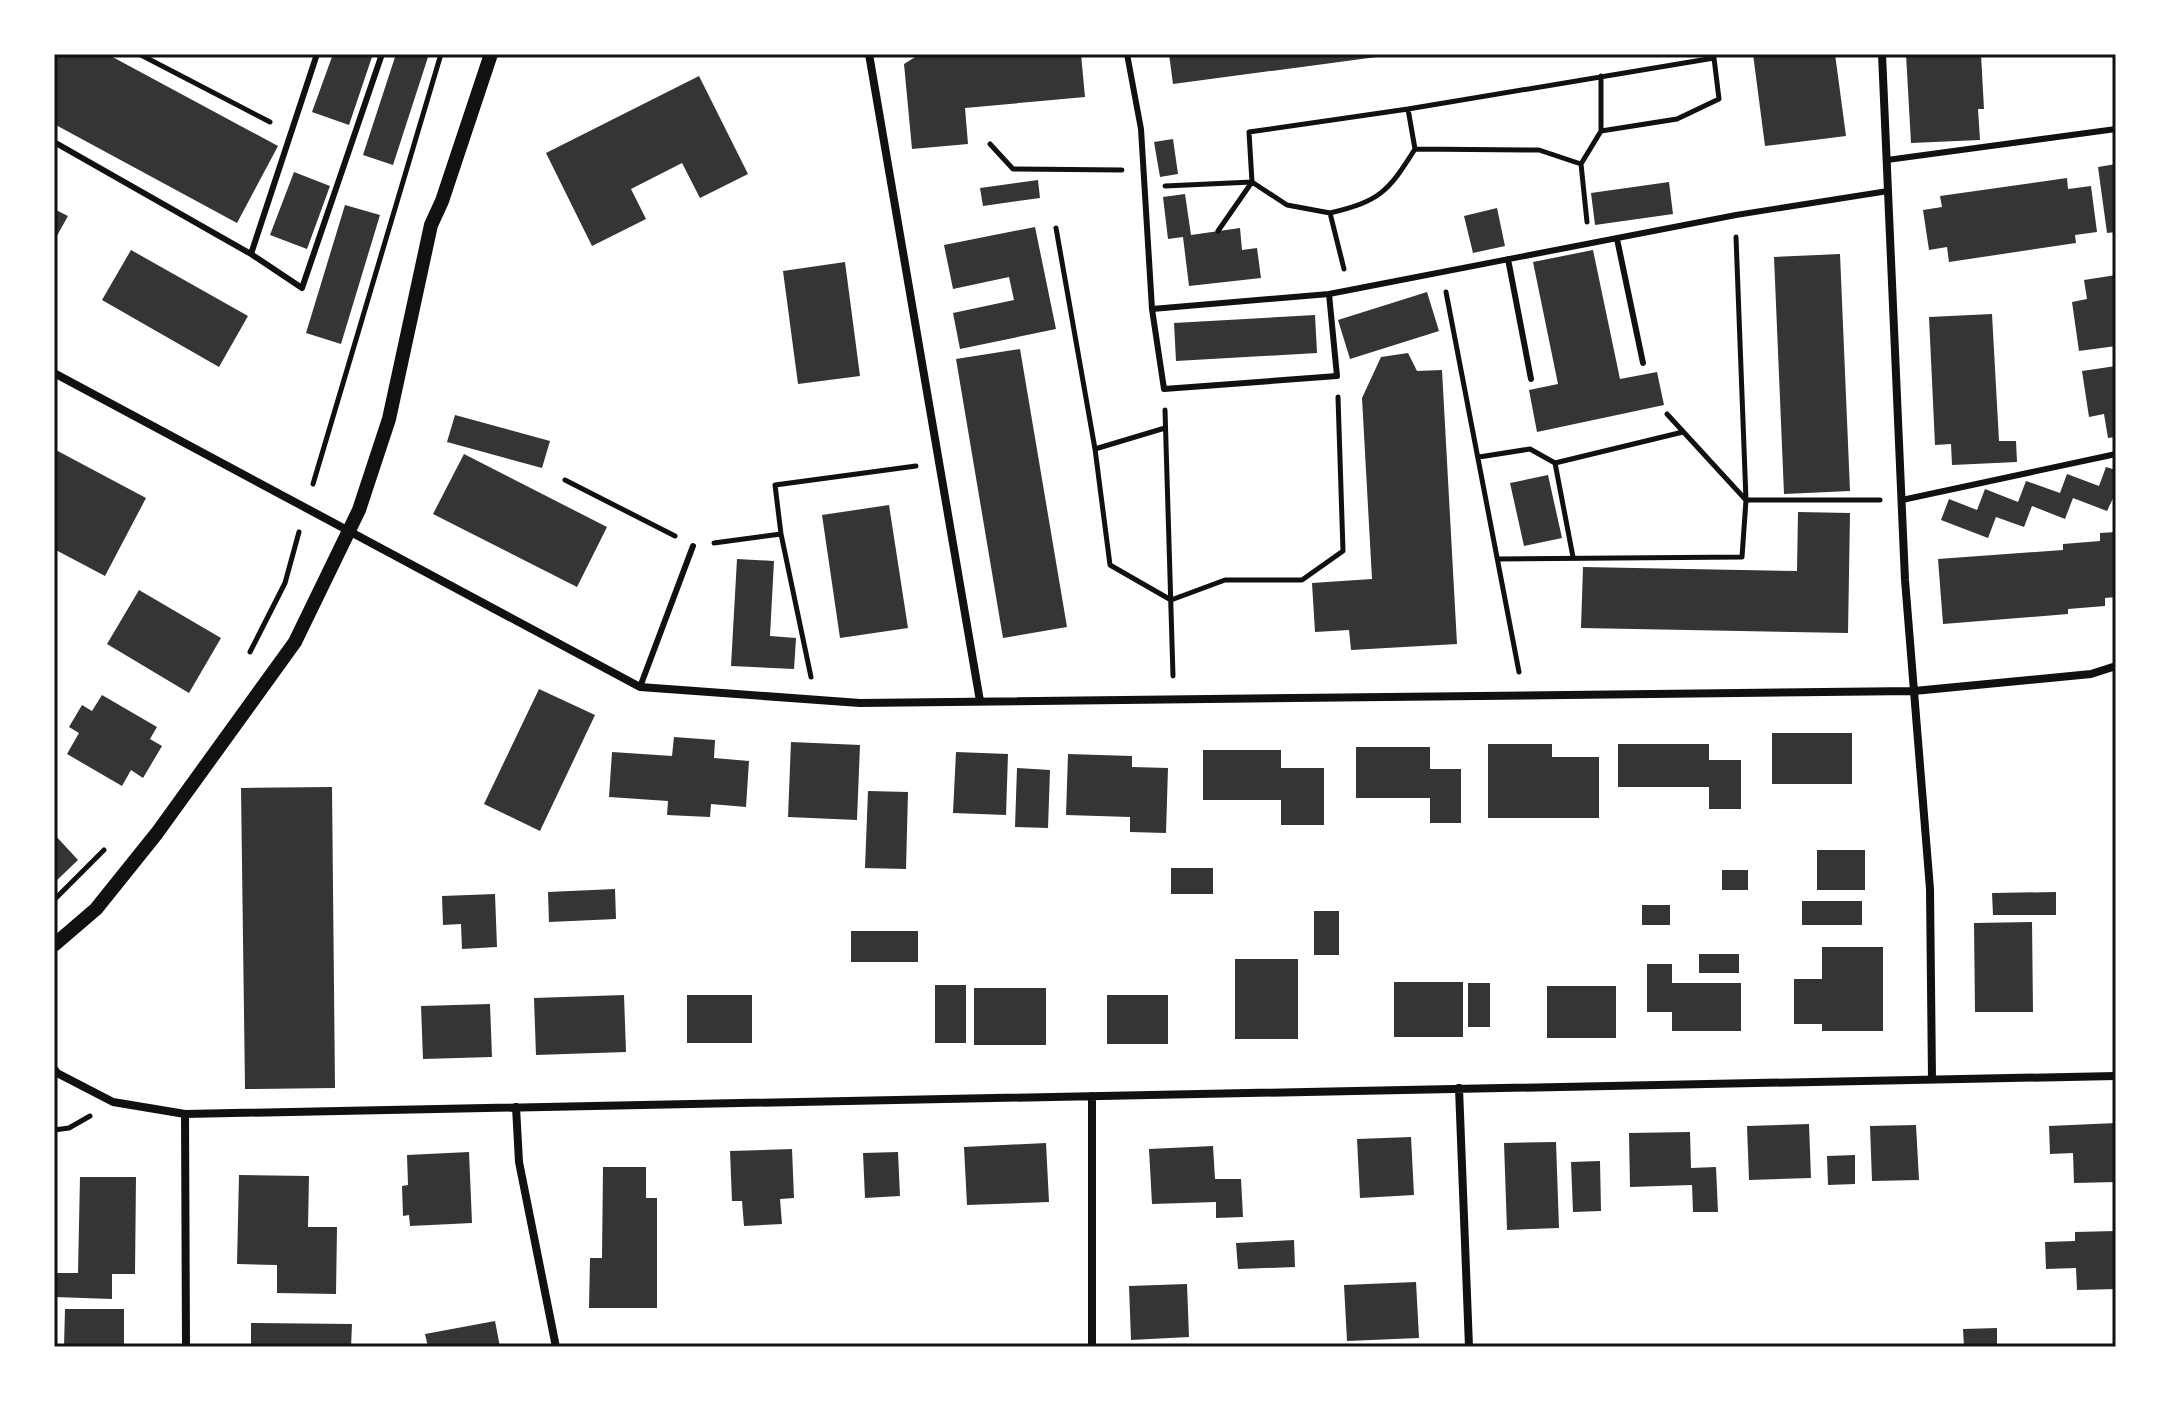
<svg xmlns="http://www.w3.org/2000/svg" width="2170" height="1401" font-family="Karla,sans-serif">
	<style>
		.building { fill: #353535 }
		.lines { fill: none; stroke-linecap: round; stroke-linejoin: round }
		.path { stroke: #111; stroke-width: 5 }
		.service { stroke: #111; stroke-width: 6 }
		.minor { stroke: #111; stroke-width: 8 }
		.tertiary { stroke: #111; stroke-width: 14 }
		.neatline { fill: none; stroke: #111; stroke-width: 3 }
	</style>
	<rect width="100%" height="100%" fill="#fff"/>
	<path class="building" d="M54,54H107L278,146L237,223L54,124Z
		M333,54H373L349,125L312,112Z
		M396,54H429L393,165L363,155Z
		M920,54H1081L1085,97L965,108L968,144L912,149L904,64Z
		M1169,54H1384V56L1173,84Z
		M1753,54H1835L1846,136L1765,146Z
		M1906,54H1981L1984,109H1978L1980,140L1911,143Z
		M699,76L748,174L700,198L682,163L631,189L646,219L592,246L546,153Z
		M1173,139L1178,174L1160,177L1154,142Z
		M2116,164V232L2107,233L2098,167Z
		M294,172L330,186L307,249L270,235Z
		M2067,178L2068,189L2091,186L2097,232L2075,235L2076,243L1949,262L1947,247L1929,250L1923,210L1942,207L1940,196Z
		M1038,180L1040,198L983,206L980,188Z
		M1669,182L1673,214L1595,225L1591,193Z
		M1185,194L1191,235L1240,228L1242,250L1257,248L1261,278L1189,286L1183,237L1168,239L1163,197Z
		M345,205L380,215L341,344L306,333Z
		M1497,208L1505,246L1473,253L1464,216Z
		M54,209L68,216L54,241Z
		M1035,227L1056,329L960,349L953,313L1014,300L1009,277L953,289L944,245Z
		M131,250L248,316L219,367L102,300Z
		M1593,250L1620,379L1657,372L1664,405L1537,432L1529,390L1558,384L1533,262Z
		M1840,254L1850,491L1784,494L1774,257Z
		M845,262L860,376L798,384L783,271Z
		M2116,275V346L2079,351L2072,302L2087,299L2084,280Z
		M1427,292L1439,331L1350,359L1338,320Z
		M1992,314L1999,441H2016L2017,462L1952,465L1951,444L1935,445L1929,317Z
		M1315,315L1317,353L1176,361L1174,323Z
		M1020,349L1067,627L1003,638L956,359Z
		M1408,353L1417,371L1442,370L1457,644L1351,650L1349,630L1315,632L1312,583L1372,579L1362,398L1381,357Z
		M2116,366V437L2108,438L2104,414L2089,417L2082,371Z
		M455,415L550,441L542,468L447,442Z
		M54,449L146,498L105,576L54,549Z
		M464,454L607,527L577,587L433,514Z
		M2106,467L2116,470V492L2107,511L2073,498L2065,519L2032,506L2024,527L1996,517L1988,538L1941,520L1949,499L1977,510L1985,489L2018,502L2026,481L2060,493L2067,474L2099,486Z
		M1548,475L1562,538L1524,546L1510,483Z
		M889,505L908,628L840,638L822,515Z
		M1798,512L1850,513L1848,633L1581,628L1583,567L1797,571Z
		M2116,532V597L2105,598V606L2068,609V614L1943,624L1938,559L2063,550V544L2100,541V533Z
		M737,559L774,561L770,636L796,638L794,669L731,666Z
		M139,590L221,638L189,693L107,644Z
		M539,689L595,715L540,831L484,804Z
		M102,695L157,727L150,739L162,746L143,778L131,770L122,786L67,754L79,733L69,727L82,705L92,711Z
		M1772,733H1852V784H1772Z
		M674,737L715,740L714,758L749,761L746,807L711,804L710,817L667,815L668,801L609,797L612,752L672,756Z
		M791,742L860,745L857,820L788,817Z
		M1488,744H1552V757H1599V818H1488Z
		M1618,744H1709V760H1741V809H1709V787H1618Z
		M1356,747H1430V769H1461V823H1430V798H1356Z
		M1203,750H1281V768H1324V825H1281V800H1203Z
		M956,752L1008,754L1006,815L953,813Z
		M1068,754L1132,756V767L1168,768L1166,833L1130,832V817L1066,815Z
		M1017,768L1050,770L1048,828L1015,827Z
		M332,787L335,1088L245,1089L241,788Z
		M868,791L908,792L906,869L865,868Z
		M54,834L78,860L54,883Z
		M1817,850H1865V890H1817Z
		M1171,868H1213V894H1171Z
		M1722,870H1748V890H1722Z
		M615,889L616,919L549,922L548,892Z
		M2056,892V915H1993L1992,893Z
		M495,894L497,947L462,949L461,924L443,925L442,896Z
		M1802,901H1862V925H1802Z
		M1642,905H1670V925H1642Z
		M1314,911H1339V955H1314Z
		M2032,922L2033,1012H1975L1974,923Z
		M851,931H918V962H851Z
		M1822,947H1883V1031H1822V1024H1794V979H1822Z
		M1699,954H1739V973H1699Z
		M1235,959H1298V1039H1235Z
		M1647,964H1672V983H1741V1031H1672V1012H1647Z
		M1394,982H1463V1037H1394Z
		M1468,983H1490V1027H1468Z
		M935,985H966V1043H935Z
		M1547,986H1616V1038H1547Z
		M974,988H1046V1045H974Z
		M624,995L626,1052L536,1055L534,998Z
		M687,995H752V1043H687Z
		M1107,995H1168V1044H1107Z
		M490,1004L492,1057L423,1059L421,1006Z
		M2116,1123V1182L2074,1183L2073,1153L2050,1154L2049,1126Z
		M1809,1124L1811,1178L1749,1180L1747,1126Z
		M1916,1125L1919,1180L1872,1181L1870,1126Z
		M1690,1132L1691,1168L1716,1167L1718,1212H1693L1692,1185L1630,1187L1629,1133Z
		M1411,1137L1414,1195L1360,1198L1357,1139Z
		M1556,1142L1559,1228L1507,1230L1504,1143Z
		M1046,1143L1049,1202L967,1205L964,1147Z
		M1213,1146L1215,1179H1241L1243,1217L1216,1218V1202L1152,1204L1149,1149Z
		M792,1149L794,1198L780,1199L782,1224L744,1226L742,1201H732L730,1151Z
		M469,1152L472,1223L410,1226L409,1215L403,1216L402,1186L408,1185L407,1155Z
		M898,1152L900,1196L865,1198L863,1153Z
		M1855,1155V1184L1828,1185L1827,1156Z
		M1600,1161L1601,1211L1573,1212L1571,1162Z
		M603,1167H646V1198H657V1308H589L590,1258H602Z
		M239,1175L309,1176L308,1227H337L336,1294L277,1293V1265L237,1264Z
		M80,1177H136L135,1274H112V1299L54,1297V1273H78Z
		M2116,1231V1289L2077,1290L2076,1268L2046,1269L2045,1242L2075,1241V1232Z
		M1294,1240L1295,1267L1238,1269L1236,1243Z
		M1416,1282L1419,1338L1347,1341L1344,1285Z
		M1187,1284L1189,1337L1131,1340L1129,1286Z
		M65,1309H124V1347H64Z
		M495,1321L500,1347H428L425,1334Z
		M251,1323L352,1324L351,1347H251Z
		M1997,1328V1347H1964L1963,1329Z"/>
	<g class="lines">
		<path class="path" d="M139,54L270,122
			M1601,76V131
			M1408,109L1714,58L1719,99L1677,119L1601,131L1581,164
			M990,144L1013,169L1122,170
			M1415,149L1539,150L1581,164L1587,222
			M1165,186L1252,182L1218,231
			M1330,213C1380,201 1388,192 1415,149L1408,109L1249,132L1252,182L1287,205L1330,213L1344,269
			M1056,228L1095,449L1110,565L1171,600L1225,580H1302L1343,551L1338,397
			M1736,237L1746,500
			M1446,292L1519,672
			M1165,410L1173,676
			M1667,414L1745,499
			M1095,449L1165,428
			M1479,457L1530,449L1555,463L1573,557
			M1555,463L1683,432
			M565,480L675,536
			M313,484L441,54
			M781,534L775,485L916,466
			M714,543L781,534L811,677
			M1499,559L1742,557L1746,500H1880
			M250,652L285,583L299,532
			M54,900L104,850
			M54,1130L69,1128L90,1116"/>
		<path class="service" d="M1127,54L1141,129L1152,309L1164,389L1337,376L1329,294L1152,309
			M54,142L251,254L302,288L382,54
			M1887,160L2116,129
			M1617,239L1643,363
			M251,254L317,54
			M1508,259L1531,379
			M1329,294L1736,215L1888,191
			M1902,500L2116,454
			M640,687L693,546"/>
		<path class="minor" d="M869,54L980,701
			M1882,54L1905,580L1930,889L1932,1079
			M54,373L640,687L860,703L1914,691L2091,674L2116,666
			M54,1069L57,1073L113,1102L185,1114L2116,1076
			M1459,1088L1469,1347
			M1092,1096V1347
			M516,1107L519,1162L556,1347
			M185,1114L186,1347"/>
		<path class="tertiary" d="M54,945L96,909L157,833L295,642L359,510L389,419L431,225L442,201L491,54"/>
	</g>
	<rect width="2170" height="1401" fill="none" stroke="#ffffff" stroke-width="112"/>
	<rect x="56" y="56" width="2058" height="1289" class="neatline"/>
</svg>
